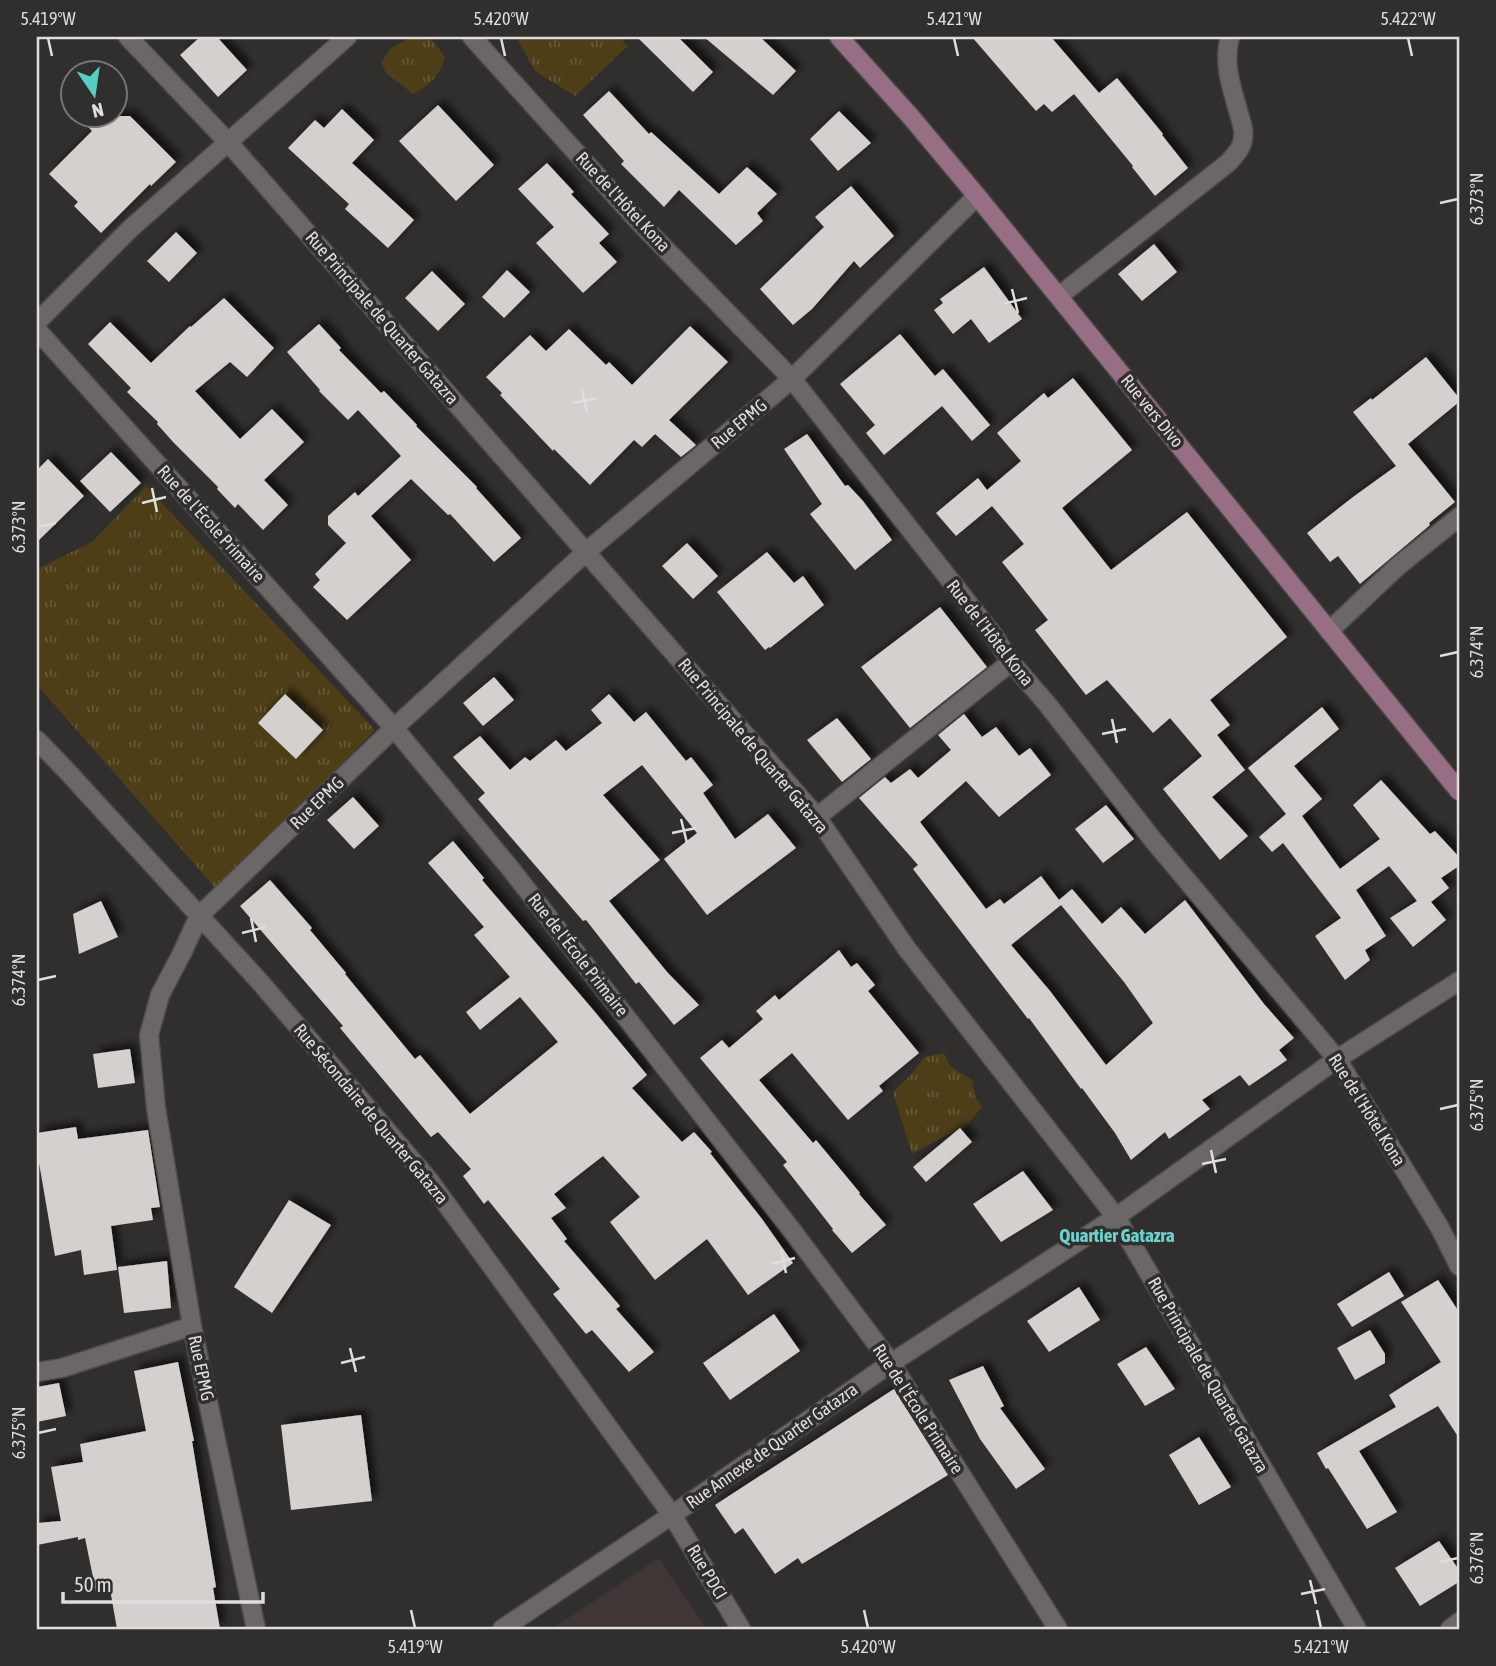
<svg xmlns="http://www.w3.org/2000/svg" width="1496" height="1666" font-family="'Asap Condensed',sans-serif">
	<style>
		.built { fill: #413636 }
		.grass { fill: url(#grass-tufts) }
		.building { fill: #d4d0ce; fill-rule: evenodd; filter: url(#shadow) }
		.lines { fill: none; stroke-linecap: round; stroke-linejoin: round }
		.minor-casing { stroke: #4c4a4a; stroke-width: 21 }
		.secondary-casing { stroke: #4c4a4a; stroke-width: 21 }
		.minor { stroke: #6c6767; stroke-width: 18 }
		.secondary { stroke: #986e84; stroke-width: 18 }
		.ticks { fill: none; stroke: #dfdddd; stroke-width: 2.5 }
		.labels { text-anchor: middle; stroke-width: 7; stroke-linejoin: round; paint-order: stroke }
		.street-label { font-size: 18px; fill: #dfdddd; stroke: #312e2e }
		.neighbourhood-label { font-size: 19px; font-weight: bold; fill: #69d4cc; stroke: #312e2e }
		.neatline { fill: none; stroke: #dfdddd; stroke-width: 2.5 }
		.ticks-label { font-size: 18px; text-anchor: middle; fill: #dfdddd }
	</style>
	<defs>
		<pattern id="grass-tufts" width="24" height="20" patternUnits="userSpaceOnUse" patternTransform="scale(1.75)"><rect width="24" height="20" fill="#4d3e18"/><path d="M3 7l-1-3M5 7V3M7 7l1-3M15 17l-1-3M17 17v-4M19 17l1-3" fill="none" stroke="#665939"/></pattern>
		<filter id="shadow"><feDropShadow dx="6" dy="-6" stdDeviation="3.5" flood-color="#0009"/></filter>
	</defs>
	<rect width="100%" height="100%" fill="#312e2e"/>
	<path class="built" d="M659,1558L707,1629H552Z"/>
	<path class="grass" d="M412,37C433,37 434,41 445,58C439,76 430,85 413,94L386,73L381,62L391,48Z
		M521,37H619L628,46L575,96L535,71L518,40Z
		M146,486L375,730L218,891L37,685V569L92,542Z
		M944,1053L950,1066L972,1080L975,1096L982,1107L964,1129L949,1134L912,1154L893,1092L911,1075L925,1057Z"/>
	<path class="building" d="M200,37H217L247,70L218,97L180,55Z
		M637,37H678L713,72L693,92Z
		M704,37H760L796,71L773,95Z
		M972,37H1051L1099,93L1117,78L1163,134L1162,135L1188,168L1155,196L1132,167L1133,166L1074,94L1052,112L1044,104L1036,111Z
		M609,91L649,134L651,132L719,194L747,167L777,194L757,213L763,221L736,245L679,190L664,207L621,164L624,161L583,115Z
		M438,105L494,165L456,201L399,141Z
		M342,109L374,140L352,163L414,220L388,248L345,209L349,204L288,148L315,120L324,128Z
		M839,111L871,143L838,171L810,139Z
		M78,116H130L176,162L151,186L150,184L101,233L74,206L78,202L49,174L92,131Z
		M547,163L574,192L571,194L609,234L599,243L617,262L583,293L536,243L554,227L518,189Z
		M851,186L894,236L860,268L854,261L812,309L793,325L760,289L824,227L815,217Z
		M176,232L197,253L169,282L147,261Z
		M1154,244L1177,272L1142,301L1118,274Z
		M984,267L1022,319L989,343L971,319L953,334L934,310L943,303L940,299Z
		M507,270L530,292L504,318L482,297Z
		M432,271L465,304L438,331L405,298Z
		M224,298L274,348L247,377L230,362L195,391L240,439L272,409L304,442L264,480L288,505L263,530L238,504L235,508L217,489L218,487L174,443L157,424L158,422L127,392L131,388L88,344L110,322L151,363L190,326L191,327Z
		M319,324L341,348L339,350L381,393L384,391L417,425L416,426L477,487L476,488L521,538L494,562L450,514L448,515L411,479L371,516L411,560L347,620L313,587L320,580L315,574L346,543L328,525V516L355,492L358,496L401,456L358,410L348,420L319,391L320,390L287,352Z
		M690,326L728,362L669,420L696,445L681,457L655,434L642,447L634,440L590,485L554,449L553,451L500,395L502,393L486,377L530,335L546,351L569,329L606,365L609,362L632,385Z
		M900,334L935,376L943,369L990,425L972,441L942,406L884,455L866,433L875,425L840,384Z
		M1426,357L1459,398V402L1408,444L1455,502L1429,523L1430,525L1360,584L1338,556L1330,562L1307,533L1353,497L1396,466L1353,412L1371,398L1372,400Z
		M1073,378L1132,450L1062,508L1111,570L1187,512L1287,637L1210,700L1230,725L1217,735L1245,770L1212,797L1248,836L1220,860L1163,789L1202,756L1170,718L1153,733L1107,680L1086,695L1035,630L1048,620L1002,562L1024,544L992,506L956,536L936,513L978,478L987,490L1021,461L997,433L1044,393L1048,398Z
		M807,434L845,486L848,485L863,501L892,540L855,570L810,514L822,504L784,449Z
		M111,452L141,483L110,512L80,481Z
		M48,459L84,496L37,542V470Z
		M687,543L718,576L693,599L662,566Z
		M767,552L794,583L803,576L824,605L770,648L769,647L765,650L717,592Z
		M940,607L987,667L910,728L861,667Z
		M494,677L514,700L483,726L463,703Z
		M285,694L323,730L296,759L258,723Z
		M609,694L634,722L646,712L686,761L691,757L713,785L703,793L735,839L768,814L796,848L707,915L664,859L697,833L642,765L603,795L660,860L609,901L667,972L699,1005L674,1025L639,982L636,984L586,920L583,921L478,799L485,793L453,757L480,736L510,770L525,757L530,761L556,740L566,751L602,723L591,710Z
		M1322,707L1339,729L1294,766L1322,799L1302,816L1340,869L1380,839L1353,805L1381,780L1430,834L1435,831L1459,857V866L1441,878L1449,888L1431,902L1446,920L1413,947L1390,918L1417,901L1389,866L1356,890L1386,936L1365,950L1370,960L1345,980L1315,936L1341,918L1283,843L1272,852L1259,837L1286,814L1248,768Z
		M964,714L982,737L996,727L1019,756L1030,748L1051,775L999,817L966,781L920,822L986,909L1000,899L1004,904L1041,876L1059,900L1072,889L1102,924L1121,907L1145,934L1185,900L1264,1004L1294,1038L1279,1050L1287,1060L1249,1086L1240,1075L1202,1100L1210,1109L1169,1139L1165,1132L1131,1160L1115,1133L1082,1088L1081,1089L1029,1018L1028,1019L913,869L918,865L859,798L885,777L891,783L910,769L918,778L951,750L938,735ZM1061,905L1124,982L1153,1023L1106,1065L1050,991L1011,945Z
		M837,718L871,759L842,782L807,740Z
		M353,797L379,826L354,849L327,820Z
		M1106,805L1134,839L1103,863L1075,829Z
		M453,841L484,878L482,880L595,1012L647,1075L632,1088L682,1142L694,1132L712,1152L710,1153L762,1219L793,1263L748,1295L707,1239L655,1280L610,1222L640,1197L603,1156L554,1194L566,1208L551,1218L567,1239L564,1241L620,1306L616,1309L654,1352L629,1372L592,1330L586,1334L553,1294L560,1289L488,1200L484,1204L463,1176L471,1169L438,1132L431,1137L340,1028L343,1026L240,906L270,880L312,928L310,930L346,973L345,974L415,1059L420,1055L470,1114L558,1042L520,997L480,1030L466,1012L510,977L474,935L484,927L428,863Z
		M101,901L118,937L79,954L73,914Z
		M839,950L851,967L857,963L875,985L868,991L919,1053L879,1086L883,1091L848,1120L792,1053L759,1080L813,1143L816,1140L860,1193L859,1194L886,1225L852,1253L832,1230L833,1229L783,1165L787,1162L700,1058L722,1040L729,1048L763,1019L756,1011L775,995L779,1000Z
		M130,1049L135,1083L98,1088L93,1054Z
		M76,1127L78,1139L148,1130L160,1207L151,1208L153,1220L111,1226L117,1270L84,1275L81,1250L55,1256L37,1151V1133Z
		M960,1128L972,1142L926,1182L913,1167Z
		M1023,1171L1053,1210L1001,1242L973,1204Z
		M289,1200L331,1225L272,1313L234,1287Z
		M167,1261L171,1308L124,1313L118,1267Z
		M1389,1272L1404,1296L1352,1327L1337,1304Z
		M1438,1280L1459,1312V1438L1438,1406L1359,1451L1397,1512L1367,1529L1328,1468L1326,1469L1317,1453L1396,1407L1389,1395L1441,1362L1401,1302Z
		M1079,1287L1100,1320L1049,1352L1027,1321Z
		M774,1314L800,1351L730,1400L703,1363Z
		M1370,1330L1385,1354V1363L1355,1380L1337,1348Z
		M1146,1347L1175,1389L1145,1406L1117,1364Z
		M178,1362L194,1441H192L216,1587L213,1588L220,1629H117L110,1589L96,1592L85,1538L78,1540V1537L37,1545V1523L61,1521L51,1467L83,1462L80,1444L146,1431L134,1371Z
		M983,1366L1004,1406L1000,1408L1045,1469L1016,1489L980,1439L949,1380Z
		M59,1383L66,1416L37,1422V1387Z
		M894,1389L948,1475L802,1564L798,1558L775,1574L743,1528L735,1534L715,1505Z
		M361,1415L372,1501L291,1510L281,1425Z
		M1199,1437L1231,1487L1199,1505L1169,1455Z
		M1439,1541L1459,1570V1582L1420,1606L1395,1568Z"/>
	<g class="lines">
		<g class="minor-casing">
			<path id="minor" d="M128,37L228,142L817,817L907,949L1116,1217L1357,1629
				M472,37L638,221L792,379L994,636L1011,662L1048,705L1153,840L1337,1059L1440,1228L1459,1266
				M1059,296L1228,163C1238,152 1245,145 1243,129C1236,98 1221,68 1230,37
				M37,322L130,229L347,37
				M37,330L394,728L510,868L791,1229L891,1363L1058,1629
				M1329,631L1398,566L1459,517
				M37,740L65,769L260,982L429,1180L672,1515L741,1629
				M817,817L1011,662
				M37,1372L62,1368L192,1326
				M256,1629L192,1326L156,1108L149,1035L160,995L182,953L199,916L394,728L586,552L792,379L977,196
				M502,1629L672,1515L891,1363L1116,1217L1337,1059L1459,981
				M1450,1629L1459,1622"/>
		</g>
		<g class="secondary-casing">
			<path id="secondary" d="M839,37L911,117L977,196L1459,791"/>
		</g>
		<use href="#minor" class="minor"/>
		<use href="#secondary" class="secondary"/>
	</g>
	<path class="ticks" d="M48,38L52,56M501,38L505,56M954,38L958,56M1408,38L1412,56M1440,203L1458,199M1012,289L1018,313M1003,304L1027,298M582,389L587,413M573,403L597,398M152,488L157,512M142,503L166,497M38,527L56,523M1440,656L1458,652M1112,719L1117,743M1102,734L1126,729M681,819L687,843M672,833L696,828M251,918L256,942M242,933L266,927M38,980L56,976M1440,1109L1458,1105M1211,1150L1216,1173M1202,1164L1226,1159M781,1249L786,1273M771,1264L795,1258M350,1348L356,1372M341,1363L365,1357M38,1433L56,1429M1440,1562L1458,1558M1310,1580L1316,1604M1301,1594L1325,1589M411,1610L415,1628M864,1610L868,1628M1317,1610L1321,1628"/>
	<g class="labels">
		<g class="street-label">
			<text transform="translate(623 202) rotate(47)" y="6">Rue de l'Hôtel Kona</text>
			<text transform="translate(382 318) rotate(49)" y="6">Rue Principale de Quarter Gatazra</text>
			<text transform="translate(1152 411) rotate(51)" y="6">Rue vers Divo</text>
			<text transform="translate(739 424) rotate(-40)" y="6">Rue EPMG</text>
			<text transform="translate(211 524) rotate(48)" y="6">Rue de l'École Primaire</text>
			<text transform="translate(990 633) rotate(52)" y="6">Rue de l'Hôtel Kona</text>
			<text transform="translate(753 746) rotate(50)" y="6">Rue Principale de Quarter Gatazra</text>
			<text transform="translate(317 803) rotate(-44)" y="6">Rue EPMG</text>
			<text transform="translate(578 955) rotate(52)" y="6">Rue de l'École Primaire</text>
			<text transform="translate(1367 1110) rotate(58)" y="6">Rue de l'Hôtel Kona</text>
			<text transform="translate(371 1114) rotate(50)" y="6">Rue Sécondaire de Quarter Gatazra</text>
			<text transform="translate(201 1368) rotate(78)" y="6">Rue EPMG</text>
			<text transform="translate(1208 1375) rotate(60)" y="6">Rue Principale de Quarter Gatazra</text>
			<text transform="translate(918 1409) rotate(57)" y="6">Rue de l'École Primaire</text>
			<text transform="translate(772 1446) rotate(-35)" y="6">Rue Annexe de Quarter Gatazra</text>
			<text transform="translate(707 1572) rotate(59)" y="6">Rue PDCI</text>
		</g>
		<g class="neighbourhood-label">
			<text x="1117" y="1242">Quartier Gatazra</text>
		</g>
	</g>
	<rect width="1496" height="1666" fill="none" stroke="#312e2e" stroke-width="77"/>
	<g transform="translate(94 94) rotate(167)"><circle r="33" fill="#312e2e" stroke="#777474" stroke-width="2"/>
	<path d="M0-5L12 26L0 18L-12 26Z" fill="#55cec5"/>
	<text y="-10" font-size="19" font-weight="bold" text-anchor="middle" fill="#dfdddd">N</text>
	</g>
	<path d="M63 1592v10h200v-10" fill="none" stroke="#dfdddd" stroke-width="3.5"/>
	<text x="74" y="1592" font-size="21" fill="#dfdddd" stroke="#312e2e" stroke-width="5" paint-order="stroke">50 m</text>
	<rect x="38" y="38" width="1420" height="1590" class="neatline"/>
	<g class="ticks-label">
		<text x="48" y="25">5.419°W</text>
		<text x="501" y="25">5.420°W</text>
		<text x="954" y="25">5.421°W</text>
		<text x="1408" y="25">5.422°W</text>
		<text transform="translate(1477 199) rotate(-90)" y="6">6.373°N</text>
		<text transform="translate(19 527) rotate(-90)" y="6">6.373°N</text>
		<text transform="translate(1477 652) rotate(-90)" y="6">6.374°N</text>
		<text transform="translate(19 980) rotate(-90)" y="6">6.374°N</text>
		<text transform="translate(1477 1105) rotate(-90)" y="6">6.375°N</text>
		<text transform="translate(19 1433) rotate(-90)" y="6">6.375°N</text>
		<text transform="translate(1477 1558) rotate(-90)" y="6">6.376°N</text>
		<text x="415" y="1653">5.419°W</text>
		<text x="868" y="1653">5.420°W</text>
		<text x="1321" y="1653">5.421°W</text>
	</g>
</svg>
